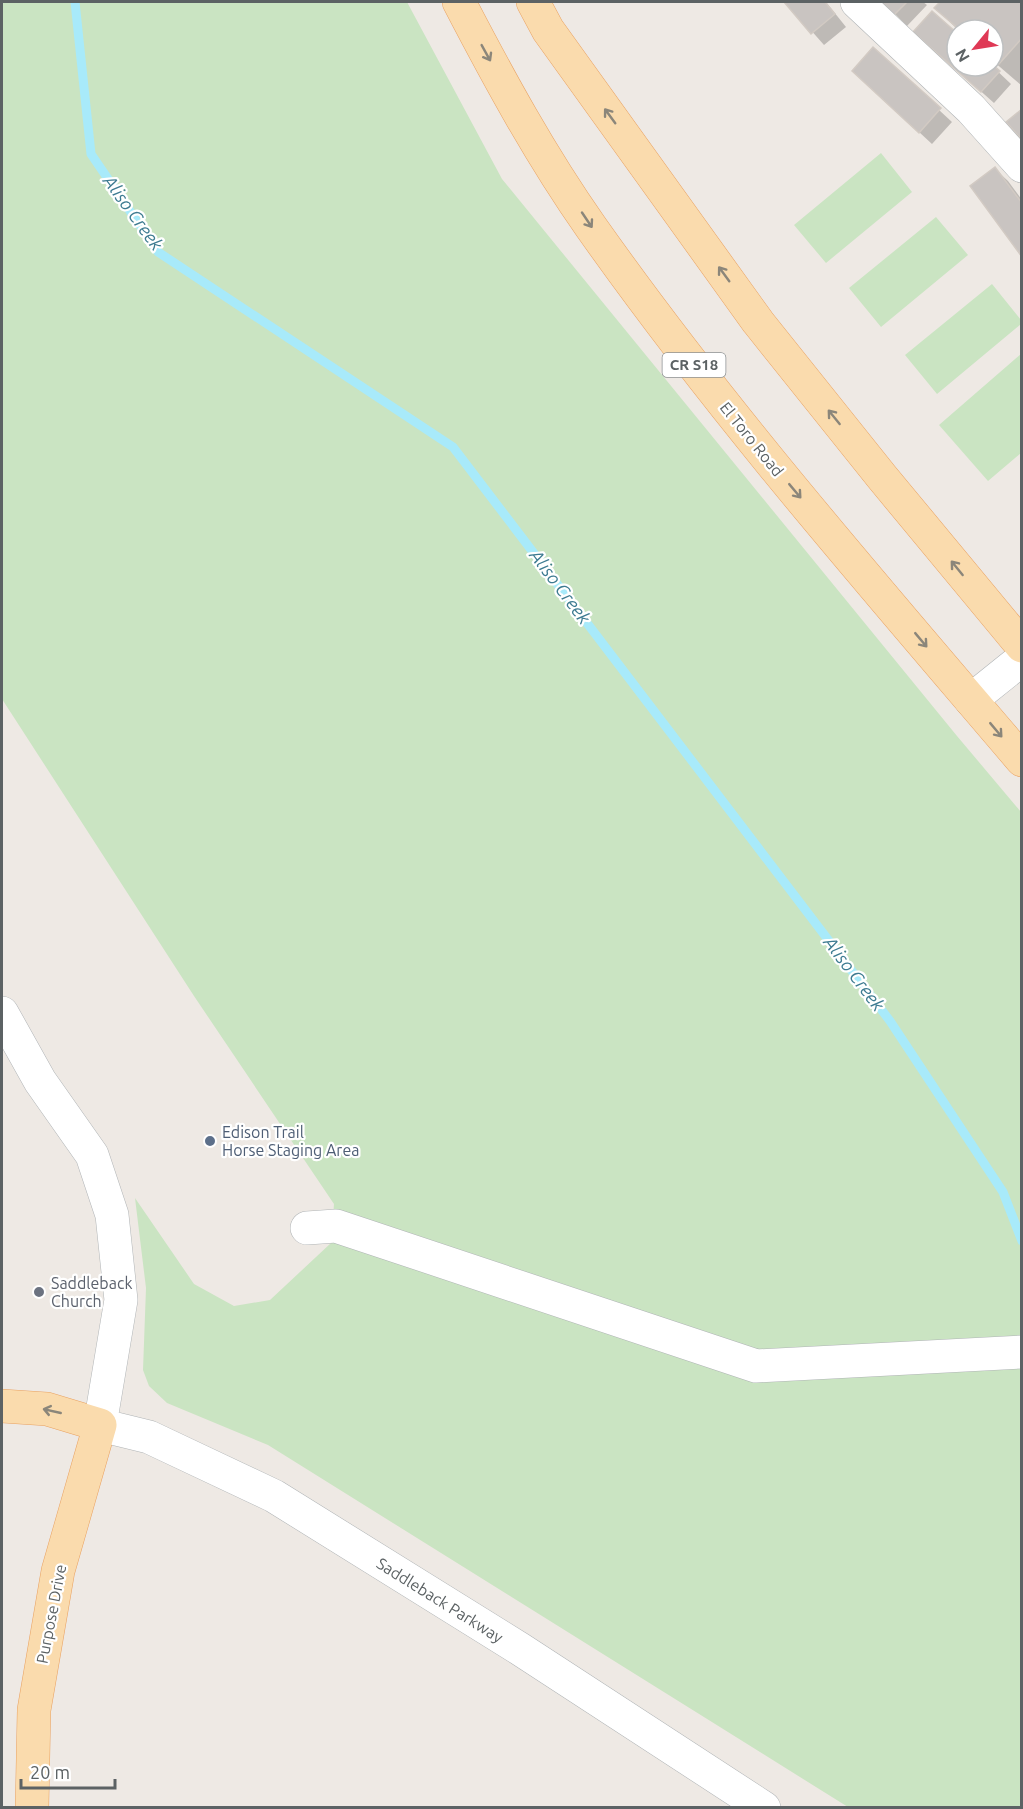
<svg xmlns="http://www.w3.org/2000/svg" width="1023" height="1809" font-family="Ubuntu,sans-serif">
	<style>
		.green { fill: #cae4c2 }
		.shadow { fill: #0003 }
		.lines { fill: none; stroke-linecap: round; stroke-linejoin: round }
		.stream { stroke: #a8eafa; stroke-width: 9 }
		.building { fill: #c9c4c1; stroke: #d2cac3; stroke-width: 1.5 }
		.minor-casing { stroke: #b0b4b6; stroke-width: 34 }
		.major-casing { stroke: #e9a262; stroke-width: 34 }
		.minor { stroke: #fff; stroke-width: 33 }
		.major { stroke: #fadbad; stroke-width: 33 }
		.oneway { stroke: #8b867a }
		.service-dot { fill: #5c6f8a; stroke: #fff; stroke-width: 2 }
		.worship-dot { fill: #6b7280; stroke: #fff; stroke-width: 2 }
		.labels { text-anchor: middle; stroke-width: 4.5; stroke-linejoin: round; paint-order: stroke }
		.shield { fill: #fff; stroke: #8d9192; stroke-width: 1.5 }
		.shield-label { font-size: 15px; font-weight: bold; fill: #5c6264 }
		.street-label { font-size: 16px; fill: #5c6264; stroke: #fff }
		.service-label { font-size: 16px; fill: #4e5e75; stroke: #fff; text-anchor: start }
		.worship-label { font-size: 16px; fill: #5b616d; stroke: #fff; text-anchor: start }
		.water-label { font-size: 18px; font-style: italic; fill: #3d7b91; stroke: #fff }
	</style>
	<rect width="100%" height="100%" fill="#eee9e4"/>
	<path class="green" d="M2,2H407L502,179L957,736L1021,812V1807H848L268,1445L167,1403L149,1386L143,1370L146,1288L135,1198L194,1284L234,1306L270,1300L331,1243L334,1204L194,996L2,699Z
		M881,153L912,192L826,263L794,225Z
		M936,217L968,255L881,327L849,288Z
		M992,284L1021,320V324L937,394L905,355Z
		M1021,354V453L988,481L939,425Z"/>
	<path class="shadow" d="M786,2H826L846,27L824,45Z
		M883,2H923L927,5L907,26Z
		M942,2H1022V86L993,61V30H958L936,8Z
		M957,35V66H992L1011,84L994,103L928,44Z
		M873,49L952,122L932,144L866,83Z
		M995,169L1008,181L1022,200V254Z"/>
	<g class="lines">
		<path class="stream" d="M75,2L91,154L158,252L453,447L890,1021L1003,1192L1022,1241"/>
	</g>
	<path class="building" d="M784,2H825L835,14L811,34Z
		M881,2H907L894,15Z
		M940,2H1022V38L999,64L993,59V30H960L934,8Z
		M932,11L957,33V66L993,65L1000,71L981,92L913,32Z
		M873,47L941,108L919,133L852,71Z
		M1022,109V140L1006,122Z
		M995,167L1022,203V257L970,186Z"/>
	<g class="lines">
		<g class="minor-casing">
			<path id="minor" d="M857,2L971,109L1022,166
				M971,700L1022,659
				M2,1013L40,1081L92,1155L112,1215L121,1300L100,1425L149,1437L274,1496L520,1649L764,1808
				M307,1228L336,1226L756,1366L1022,1352"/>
		</g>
		<g class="major-casing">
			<path id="major" d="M459,2C499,79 541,156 591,227C723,414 874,586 1022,760
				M533,2L548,30L758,322L882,477L1022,646
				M2,1406L47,1409L100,1425L58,1571L34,1710L32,1808"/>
		</g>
		<use href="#minor" class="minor"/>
		<use href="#major" class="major"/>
	</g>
	<defs><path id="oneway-shaft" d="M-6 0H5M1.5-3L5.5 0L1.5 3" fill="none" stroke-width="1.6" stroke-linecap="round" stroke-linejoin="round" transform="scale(1.5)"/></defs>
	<g class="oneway">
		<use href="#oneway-shaft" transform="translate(486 53) rotate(61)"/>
		<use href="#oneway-shaft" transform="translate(610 116) rotate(-126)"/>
		<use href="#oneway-shaft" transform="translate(587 220) rotate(56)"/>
		<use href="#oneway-shaft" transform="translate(724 274) rotate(-126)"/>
		<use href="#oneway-shaft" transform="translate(834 417) rotate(-129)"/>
		<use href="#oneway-shaft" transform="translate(795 491) rotate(50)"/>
		<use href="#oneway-shaft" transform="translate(957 568) rotate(-129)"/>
		<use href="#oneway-shaft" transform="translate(921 640) rotate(50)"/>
		<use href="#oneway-shaft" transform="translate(996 730) rotate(50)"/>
		<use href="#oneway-shaft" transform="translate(52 1411) rotate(-167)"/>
	</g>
	<circle class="service-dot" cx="210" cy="1141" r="6"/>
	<circle class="worship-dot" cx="39" cy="1292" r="6"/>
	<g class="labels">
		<rect class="shield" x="662.5" y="353" width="63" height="24" rx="4.5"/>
		<g class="shield-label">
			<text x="694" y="370">CR S18</text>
		</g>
		<g class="street-label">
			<text transform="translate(752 439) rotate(51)" y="6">El Toro Road</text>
			<text transform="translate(440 1600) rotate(32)" y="6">Saddleback Parkway</text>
			<text transform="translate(51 1614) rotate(-79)" y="6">Purpose Drive</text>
		</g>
		<g class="service-label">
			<text x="222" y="1138">Edison Trail<tspan x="222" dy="18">Horse Staging Area</tspan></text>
		</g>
		<g class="worship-label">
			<text x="51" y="1289">Saddleback<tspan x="51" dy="18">Church</tspan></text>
		</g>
		<g class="water-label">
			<text transform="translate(133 213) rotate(54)" y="6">Aliso Creek</text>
			<text transform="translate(560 587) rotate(53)" y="6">Aliso Creek</text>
			<text transform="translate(854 974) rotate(53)" y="6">Aliso Creek</text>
		</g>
	</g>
	<rect width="1023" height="1809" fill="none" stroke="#5c6264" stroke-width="6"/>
	<g transform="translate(975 48) rotate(240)"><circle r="28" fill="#ffffff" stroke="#bec0c1" stroke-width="1.5"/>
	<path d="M0-4.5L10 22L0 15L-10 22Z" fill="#df3955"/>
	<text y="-9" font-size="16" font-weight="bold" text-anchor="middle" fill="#5c6264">N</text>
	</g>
	<path d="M21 1779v9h94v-9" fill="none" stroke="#5c6264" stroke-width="3"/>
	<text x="30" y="1779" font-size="18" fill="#5c6264" stroke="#ffffff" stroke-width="4.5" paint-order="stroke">20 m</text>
</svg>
